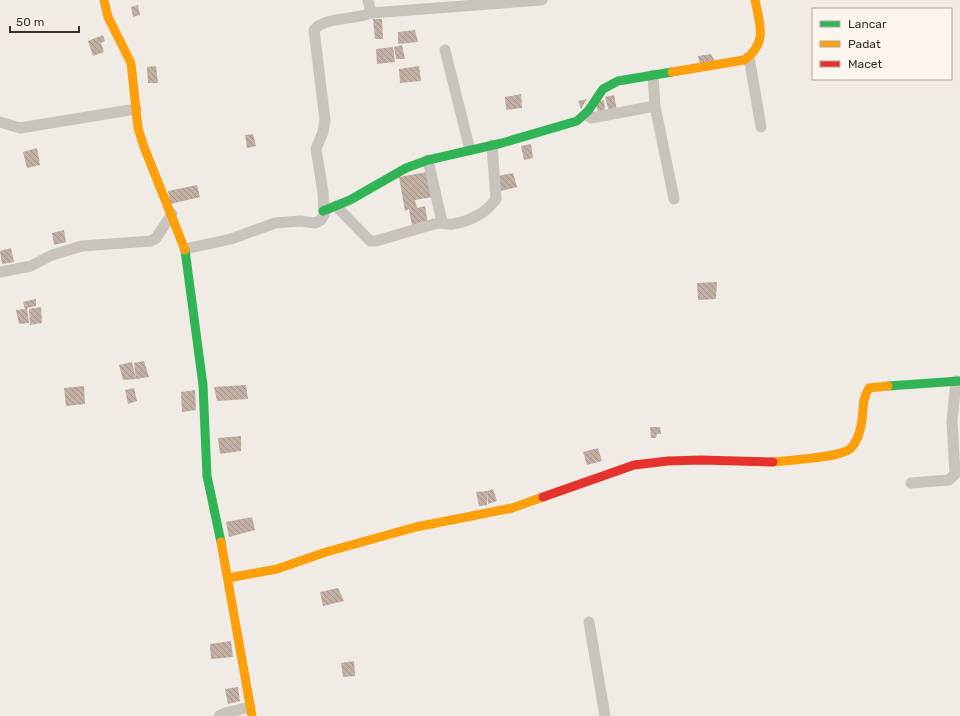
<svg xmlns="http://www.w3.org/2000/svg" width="960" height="716" font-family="Rubik,sans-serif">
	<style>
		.building { fill: url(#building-back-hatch) }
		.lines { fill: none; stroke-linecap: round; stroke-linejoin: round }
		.street { stroke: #c9c3bd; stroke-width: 11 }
		.fast { stroke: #30b455; stroke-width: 9 }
		.slow { stroke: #ff9f0a; stroke-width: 9 }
		.jam { stroke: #e5322d; stroke-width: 9 }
	</style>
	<defs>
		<pattern id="building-back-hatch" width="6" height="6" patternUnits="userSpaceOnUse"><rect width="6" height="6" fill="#c3b0a5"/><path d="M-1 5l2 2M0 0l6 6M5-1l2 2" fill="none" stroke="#9f9087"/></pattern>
	</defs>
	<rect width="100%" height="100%" fill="#f0ebe4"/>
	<path class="building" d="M138,5L140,15L133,17L131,7Z
		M373,19H382L383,39H375Z
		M415,30L418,42L398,44V32Z
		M103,35L105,41L101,43L104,52L93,56L88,41Z
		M402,45L405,59H396L394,47Z
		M393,47L395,62L377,64L376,49Z
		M711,54L715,62L700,65L698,56Z
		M156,66L158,83H148L147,67Z
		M419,66L421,81L400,83L399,69Z
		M521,94L522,108L506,110L505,97Z
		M614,95L617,111L609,112L605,97Z
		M587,99L581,109L578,101Z
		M604,100L605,112L599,114L595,102Z
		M253,134L256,146L247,148L245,135Z
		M531,144L533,158L524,160L521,146Z
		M37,148L40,165L27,168L23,152Z
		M427,172L433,197L415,200L417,208L425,206L428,224L412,226L409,209L405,211L399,177Z
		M513,173L517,187L501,191L498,176Z
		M197,185L200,197L170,204L168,191Z
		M64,230L66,242L54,245L52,233Z
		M11,248L14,262L2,264L0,251Z
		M717,282L716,299L698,300L697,283Z
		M36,299V306L27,308L29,323L19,324L16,310L25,309L23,302Z
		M41,307L42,323L30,325L29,309Z
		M144,361L149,377L136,379L134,363Z
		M132,362L136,379L123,380L119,365Z
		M246,385L248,399L217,401L214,387Z
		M84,386L85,404L66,406L64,388Z
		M134,388L137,401L128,404L125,390Z
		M195,390L196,410L182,412L181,392Z
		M650,427H660L661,434H657L656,438H651Z
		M241,436V451L220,454L218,438Z
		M598,448L602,461L587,465L583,452Z
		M493,489L497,501L488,504L487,491Z
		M487,491V505L479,506L476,492Z
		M252,517L255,530L229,537L226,522Z
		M338,588L344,601L323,606L320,592Z
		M231,641L233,657L211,659L210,644Z
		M354,661L355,676L343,677L341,663Z
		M238,687L240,701L228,704L225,689Z"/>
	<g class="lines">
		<path class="street" d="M371,13L542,0
			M445,50L470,150
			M749,57L761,127
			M655,106L674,199
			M586,114L591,118L655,106L653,75
			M0,122L20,128L136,109
			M428,160L442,222
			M336,206L370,241H376L434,224C441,222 447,225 453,224C470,221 486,213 496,199L492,145
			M185,249L231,239L275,223L300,221L315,223L321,220L324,215L323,192L316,149L323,132L325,120L314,30C324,17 355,20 371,13L368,0
			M0,272L31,266L52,255L82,246L151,241L156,238L172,214
			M911,483L949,480L955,474L952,421L956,381
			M589,622L605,716
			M219,716L225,713L250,707"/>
		<path class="fast" d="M323,211L350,200L406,168L428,160L502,143L577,121L588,111L603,89L618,81L672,72
			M185,250L203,385L207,476L221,542
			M888,386L960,381"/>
		<path class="slow" d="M104,0L108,17L131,63L138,128L144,147L185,250
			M672,72L744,60C768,44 760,24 755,0
			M773,462C789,460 841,458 851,448C857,442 859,434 861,426C864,413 861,400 869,388L888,386
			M221,542L252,716
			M228,578L277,569L326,552L416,527L512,508L543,497"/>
		<path class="jam" d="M543,497L634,465L668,461L701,460L773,462"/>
	</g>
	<rect x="812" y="8" width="140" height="72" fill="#fbf5ed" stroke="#aea69f"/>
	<rect x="820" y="21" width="20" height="6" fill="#30b455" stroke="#aea69f"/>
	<text x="848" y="28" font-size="12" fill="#3a302a">Lancar</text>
	<rect x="820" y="41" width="20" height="6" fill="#ff9f0a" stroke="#aea69f"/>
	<text x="848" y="48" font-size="12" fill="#3a302a">Padat</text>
	<rect x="820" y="61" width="20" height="6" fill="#e5322d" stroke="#aea69f"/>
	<text x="848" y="68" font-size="12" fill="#3a302a">Macet</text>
	<path d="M10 26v6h69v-6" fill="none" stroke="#3a302a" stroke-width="2"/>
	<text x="16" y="26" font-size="12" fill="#3a302a" stroke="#fbf5ed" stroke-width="3" paint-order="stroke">50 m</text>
</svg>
